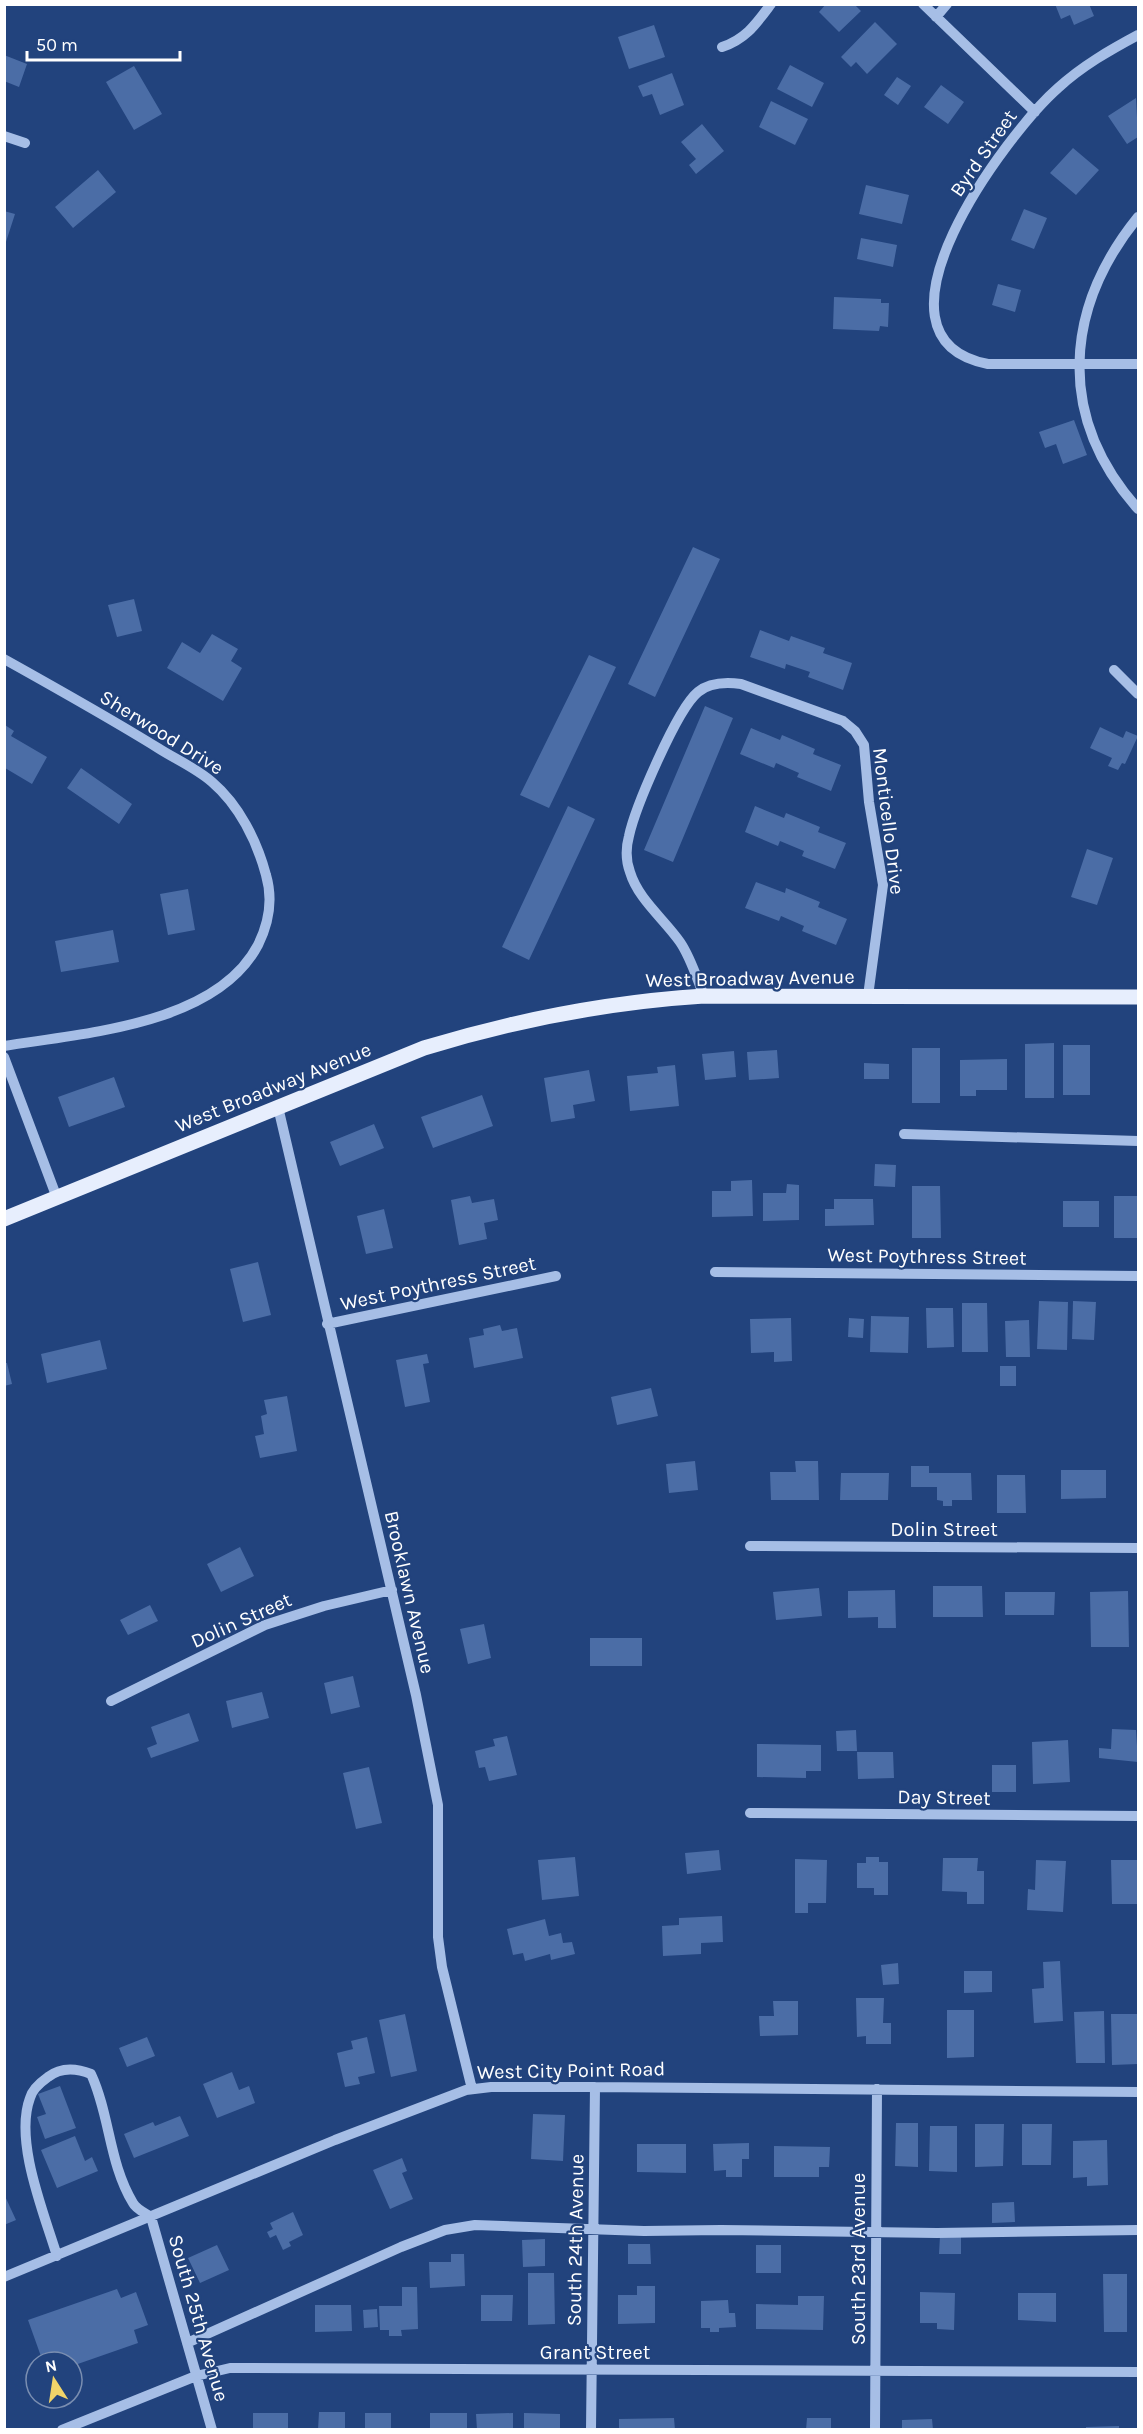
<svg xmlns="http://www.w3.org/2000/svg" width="1143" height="2434" font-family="Karla,sans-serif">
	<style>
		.building { fill: #4b6da6 }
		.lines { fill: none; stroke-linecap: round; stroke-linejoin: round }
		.minor { stroke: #a6bee6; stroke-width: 10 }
		.major { stroke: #e7eefd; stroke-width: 15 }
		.labels { text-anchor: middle; stroke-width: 4.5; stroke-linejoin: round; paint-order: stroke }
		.street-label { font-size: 20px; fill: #fff; stroke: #22437d }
	</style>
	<rect width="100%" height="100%" fill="#22437d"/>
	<path class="building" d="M826,4H854L861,11L839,32L819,12Z
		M1055,4H1089L1094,16L1074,25L1070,15L1061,19Z
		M875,22L897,44L867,74L856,62L851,67L841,57Z
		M654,25L665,57L629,69L618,37Z
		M4,55L27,64L19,87L4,81Z
		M790,65L824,83L812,107L777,89Z
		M134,66L162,114L134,130L106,82Z
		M672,73L684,105L660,115L652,94L643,97L638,86Z
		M897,77L911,86L898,105L884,95Z
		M941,85L964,102L948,124L924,107Z
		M1136,98L1138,137L1127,144L1108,116Z
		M771,101L808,119L795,145L759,127Z
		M702,124L724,151L696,174L689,165L696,159L681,142Z
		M1073,148L1099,170L1076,195L1050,173Z
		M98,170L116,192L73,228L55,207Z
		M866,185L909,195L902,224L859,214Z
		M1024,209L1047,218L1034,249L1011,240Z
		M4,211L15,214L5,245H4Z
		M861,238L897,245L893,267L857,259Z
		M998,284L1021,290L1015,312L992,305Z
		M834,297L881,299V303H889L888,327L880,326L879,331L833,329Z
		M1074,420L1087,455L1063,464L1056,444L1045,448L1039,432Z
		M693,547L720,559L655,697L628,684Z
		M134,599L142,631L117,637L108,605Z
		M760,630L789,641L791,636L825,648L823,653L852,663L843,690L808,677L810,672L786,664L785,669L750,657Z
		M212,634L238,649L231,661L242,668L223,701L167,668L182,642L200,653Z
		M589,655L616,667L549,808L520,795Z
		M705,706L733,718L673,862L644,850Z
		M5,725L14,731L11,736L47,757L32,784L5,768Z
		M1100,727L1123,738L1126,731L1138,736L1125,764L1122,763L1118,770L1108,766L1112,758L1090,748Z
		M751,728L780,740L782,735L815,749L813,754L841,765L831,791L797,777L799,773L776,763L774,768L740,754Z
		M81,768L132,804L119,824L67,788Z
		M568,806L595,819L529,960L502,947Z
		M755,806L784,818L786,813L820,827L818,832L846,843L835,869L802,856L804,851L780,841L778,846L745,832Z
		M1087,849L1113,858L1097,905L1071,897Z
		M756,882L785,893L786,888L820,902L818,907L847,919L836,945L802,931L804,926L781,916L779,921L745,908Z
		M188,889L195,930L168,935L160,894Z
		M113,930L119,962L61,972L55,941Z
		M1054,1043V1098H1025V1044Z
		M1063,1045H1090V1095H1063Z
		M912,1048H940V1103H912Z
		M777,1050L779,1078L749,1080L747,1052Z
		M734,1051L736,1077L705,1080L702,1054Z
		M1007,1059V1090H976V1096H960V1060Z
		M864,1063L889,1064V1079H864Z
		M675,1065L679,1106L630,1111L627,1076L658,1073L657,1067Z
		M589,1070L595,1101L573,1105L575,1118L551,1122L544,1078Z
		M114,1077L125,1107L69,1127L58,1097Z
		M482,1095L493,1126L433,1148L421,1117Z
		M374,1124L384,1148L340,1166L330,1142Z
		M875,1164L896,1165L895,1187L874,1186Z
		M752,1180L753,1216L712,1217V1191H731V1181Z
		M787,1184L799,1185V1220L763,1221V1193H786Z
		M912,1186H940L941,1238H912Z
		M470,1196L472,1203L494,1199L498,1220L484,1223L487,1239L459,1245L451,1200Z
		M1114,1196H1138V1238H1114Z
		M834,1199H873L874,1225L825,1226V1209H834Z
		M1063,1201H1099V1227H1063Z
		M384,1209L393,1248L366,1254L357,1216Z
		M258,1262L271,1315L243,1322L230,1269Z
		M1039,1301L1068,1302L1067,1350L1037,1349Z
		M1073,1301L1096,1302L1094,1340L1072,1339Z
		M962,1303H987L988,1352H962Z
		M926,1308H953L954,1347L927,1348Z
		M871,1316L909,1317L908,1353L870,1352Z
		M791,1318L792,1361L774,1362V1352L751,1353L750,1319Z
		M849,1318L864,1319L863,1338L848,1337Z
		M1029,1320L1030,1357H1006L1005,1321Z
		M500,1325L502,1331L517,1328L523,1358L474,1368L469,1338L484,1335L483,1329Z
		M100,1340L107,1369L47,1383L41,1354Z
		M427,1354L429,1363L423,1364L430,1402L405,1407L396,1360Z
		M4,1363H7L12,1384L4,1386Z
		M1000,1366H1016V1386H1000Z
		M651,1388L658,1416L617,1425L611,1397Z
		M287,1396L297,1451L260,1458L255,1436L264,1434L261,1416L267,1414L264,1400Z
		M695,1461L698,1490L669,1493L666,1464Z
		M795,1461H818L819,1500H771L770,1472H796Z
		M911,1466H929V1473H971L972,1500H952V1506H943V1501L937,1500V1487H911Z
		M1061,1470H1106V1498L1061,1499Z
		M841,1473H889L888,1500H840Z
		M997,1475H1025L1026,1513H997Z
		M240,1547L254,1576L221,1592L207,1564Z
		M933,1586H982L983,1617H933Z
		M819,1588L822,1616L776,1620L773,1592Z
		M895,1590L896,1628H878V1617L848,1618V1591Z
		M1128,1591L1129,1647H1091L1090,1592Z
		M1005,1592H1055L1054,1615H1005Z
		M150,1605L158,1621L128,1635L120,1620Z
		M484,1624L491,1658L468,1664L460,1629Z
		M590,1638H642V1666H590Z
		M353,1676L360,1707L331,1714L324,1683Z
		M262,1692L269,1718L232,1728L226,1701Z
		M189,1713L199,1741L151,1758L147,1748L157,1744L151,1727Z
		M1112,1729L1136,1730L1138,1762L1099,1758V1748L1111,1749Z
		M856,1730L857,1751H837L836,1731Z
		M507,1736L517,1775L489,1781L485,1767L479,1768L475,1751L495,1746L493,1739Z
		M1068,1740L1070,1782L1033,1784L1032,1742Z
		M757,1744L821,1745V1771H806V1778L757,1777Z
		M857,1752H893L894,1778L858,1779Z
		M992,1765H1016V1792H992Z
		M369,1767L382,1823L356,1829L343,1773Z
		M719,1850L721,1870L687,1874L685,1853Z
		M575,1857L579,1896L542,1900L538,1860Z
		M866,1857H879V1862H888V1895H874V1888H857V1863H866Z
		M943,1858H978L977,1871H984V1904H967V1892L942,1891Z
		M795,1859L827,1860L826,1903H808V1913H795Z
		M1036,1860L1066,1861L1063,1912L1027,1910L1028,1889L1035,1890Z
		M1111,1860H1138V1904H1112Z
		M722,1916L723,1942L701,1943V1954L663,1956L662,1926L679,1925V1918Z
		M545,1919L549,1936L561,1933L563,1943L572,1942L575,1954L551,1960L550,1954L525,1961L523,1953L513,1955L507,1929Z
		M1060,1961L1063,2021L1034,2023L1032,1989L1044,1988L1043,1962Z
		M898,1963L899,1984L883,1985L881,1965Z
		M964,1971H992V1992L964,1993Z
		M856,1998H884L883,2023H891V2044H866V2036L857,2037Z
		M773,2001H798V2035L760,2036L759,2016H774Z
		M947,2010H974V2057L947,2058Z
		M1104,2011L1105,2063H1076L1074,2012Z
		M405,2014L417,2071L391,2077L379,2020Z
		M1111,2014H1138V2064L1112,2065Z
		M147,2037L155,2056L127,2067L119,2048Z
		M367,2037L375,2073L358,2077L360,2084L345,2087L337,2053L353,2049L351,2041Z
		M232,2072L239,2090L249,2086L255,2103L217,2118L203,2084Z
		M60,2086L76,2128L45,2139L37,2117L46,2114L38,2094Z
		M533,2114L565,2115L563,2161L531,2159Z
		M180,2116L189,2136L134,2158L124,2134L153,2122L155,2126Z
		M896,2123H918V2167L895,2166Z
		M975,2124H1004L1003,2166L975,2167Z
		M1022,2124H1052L1051,2165H1022Z
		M930,2126H957V2172L929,2171Z
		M75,2136L85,2161L92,2157L98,2171L57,2188L41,2150Z
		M1107,2140L1108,2185L1087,2186V2177L1073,2178V2141Z
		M749,2143V2159H742V2177H726V2170L714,2171L713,2144Z
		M637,2144H686V2173L637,2172Z
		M774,2146L830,2147L829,2167H819V2177H774Z
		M402,2158L407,2171L402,2173L413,2199L390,2209L373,2170Z
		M4,2194L16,2220L4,2225Z
		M1014,2202L1015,2222L992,2223V2203Z
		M293,2212L303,2235L289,2242L291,2246L283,2250L276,2235L270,2238L267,2232L273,2229L270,2223Z
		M940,2236H961V2254H939Z
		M545,2239V2266L523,2267L522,2240Z
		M628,2244H650L651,2264H628Z
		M217,2245L229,2270L200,2283L188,2258Z
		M756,2245H781V2273H756Z
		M451,2254H464L465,2286L430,2288L429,2262H451Z
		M528,2273H554L555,2324L528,2325Z
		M1103,2274H1127V2332H1104Z
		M637,2286H655V2323L618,2324V2295H637Z
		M402,2287H417L418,2329L401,2330L402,2336H389V2330H380L379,2306H402Z
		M117,2289L121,2298L136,2292L148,2325L134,2330L138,2343L72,2366V2362H43L28,2320Z
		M920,2292L955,2293L954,2330L937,2329V2323H920Z
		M1018,2293H1056V2322L1018,2320Z
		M481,2295H513L512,2321H481Z
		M798,2296H824L823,2330L756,2329V2304L798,2305Z
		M728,2300L729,2313H735L736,2327L719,2328V2332H710V2328H701V2301Z
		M315,2305H351L352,2331L315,2332Z
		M377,2309L378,2327L364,2328L363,2310Z
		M319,2412H345V2430H318Z
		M253,2413H288V2430H253Z
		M365,2413H391V2430H365Z
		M430,2413H467V2430H430Z
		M513,2413V2430H477L476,2414Z
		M524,2413L560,2414V2430H524Z
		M674,2418L675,2430H619V2419Z
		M807,2418H831V2430H806Z
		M932,2419L933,2430H902V2420Z
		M1119,2426V2430H1086V2427Z"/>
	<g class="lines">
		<path class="minor" d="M923,4L1035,112
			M936,17L947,4
			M1138,35C1110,50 1082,66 1058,88C1007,133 853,338 988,364H1138
			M722,47C746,39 756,24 771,4
			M4,136L25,143
			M1138,217C1063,310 1057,418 1138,509
			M4,659C56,688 108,717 158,748C175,759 196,768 212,782C239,805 257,841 266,875C273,899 269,923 258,945C216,1025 84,1033 4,1046
			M1114,670L1138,694
			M704,996C697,979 691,958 680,942C664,919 638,899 630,872C626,861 626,847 629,836C635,808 677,709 698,692C710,682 726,682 741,684L843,721L855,731L864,745L869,802L883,885L868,996
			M4,1057L57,1198
			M278,1107L416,1695L438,1805V1937L442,1967L472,2089
			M904,1134L1138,1141
			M715,1272L1138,1276
			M327,1324L556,1276
			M750,1546L1138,1548
			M111,1701L265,1625L324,1606L392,1590
			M750,1813L1138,1816
			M57,2256C44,2213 14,2141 30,2098C32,2090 41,2082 48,2077C61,2067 76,2068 91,2074C110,2115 109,2164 133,2203C136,2209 145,2213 151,2217L212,2430
			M4,2277L335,2140L466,2090L491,2087H595L1138,2092
			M187,2343L401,2247L445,2230L475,2225L644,2231L721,2230L937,2233L1138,2230
			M62,2430L196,2376L230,2368L1138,2372
			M591,2430L595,2087
			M875,2430L877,2089"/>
		<path class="major" d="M4,1219L424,1048C516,1020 608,1002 704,996L1138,997"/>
	</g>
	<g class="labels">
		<g class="street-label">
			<text transform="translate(983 153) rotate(-55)" y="7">Byrd Street</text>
			<text transform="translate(162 732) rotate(32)" y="7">Sherwood Drive</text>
			<text transform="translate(889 821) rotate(83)" y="7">Monticello Drive</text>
			<text transform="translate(750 978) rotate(-1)" y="7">West Broadway Avenue</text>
			<text transform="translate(273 1087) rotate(-22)" y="7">West Broadway Avenue</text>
			<text transform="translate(927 1256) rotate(1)" y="7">West Poythress Street</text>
			<text transform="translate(438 1283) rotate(-12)" y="7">West Poythress Street</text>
			<text x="944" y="1536">Dolin Street</text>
			<text transform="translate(410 1592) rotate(77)" y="7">Brooklawn Avenue</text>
			<text transform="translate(241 1620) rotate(-24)" y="7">Dolin Street</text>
			<text transform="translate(944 1797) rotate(1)" y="7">Day Street</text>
			<text transform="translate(571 2070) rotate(-1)" y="7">West City Point Road</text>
			<text transform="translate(575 2240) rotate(-89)" y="7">South 24th Avenue</text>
			<text transform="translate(858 2259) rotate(-90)" y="7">South 23rd Avenue</text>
			<text transform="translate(199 2318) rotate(74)" y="7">South 25th Avenue</text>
			<text x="595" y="2359">Grant Street</text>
		</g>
	</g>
	<rect width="1143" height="2434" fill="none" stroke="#ffffff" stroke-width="12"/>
	<g transform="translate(54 2380) rotate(348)"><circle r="28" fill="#22437d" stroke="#7a8eb1" stroke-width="1.5"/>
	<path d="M0-4.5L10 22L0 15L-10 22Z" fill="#f1d469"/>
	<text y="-9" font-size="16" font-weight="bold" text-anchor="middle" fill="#ffffff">N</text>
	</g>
	<path d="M27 51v9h153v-9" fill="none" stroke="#ffffff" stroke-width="3"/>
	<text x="36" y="51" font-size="18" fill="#ffffff" stroke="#22437d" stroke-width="4.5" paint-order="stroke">50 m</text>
</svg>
